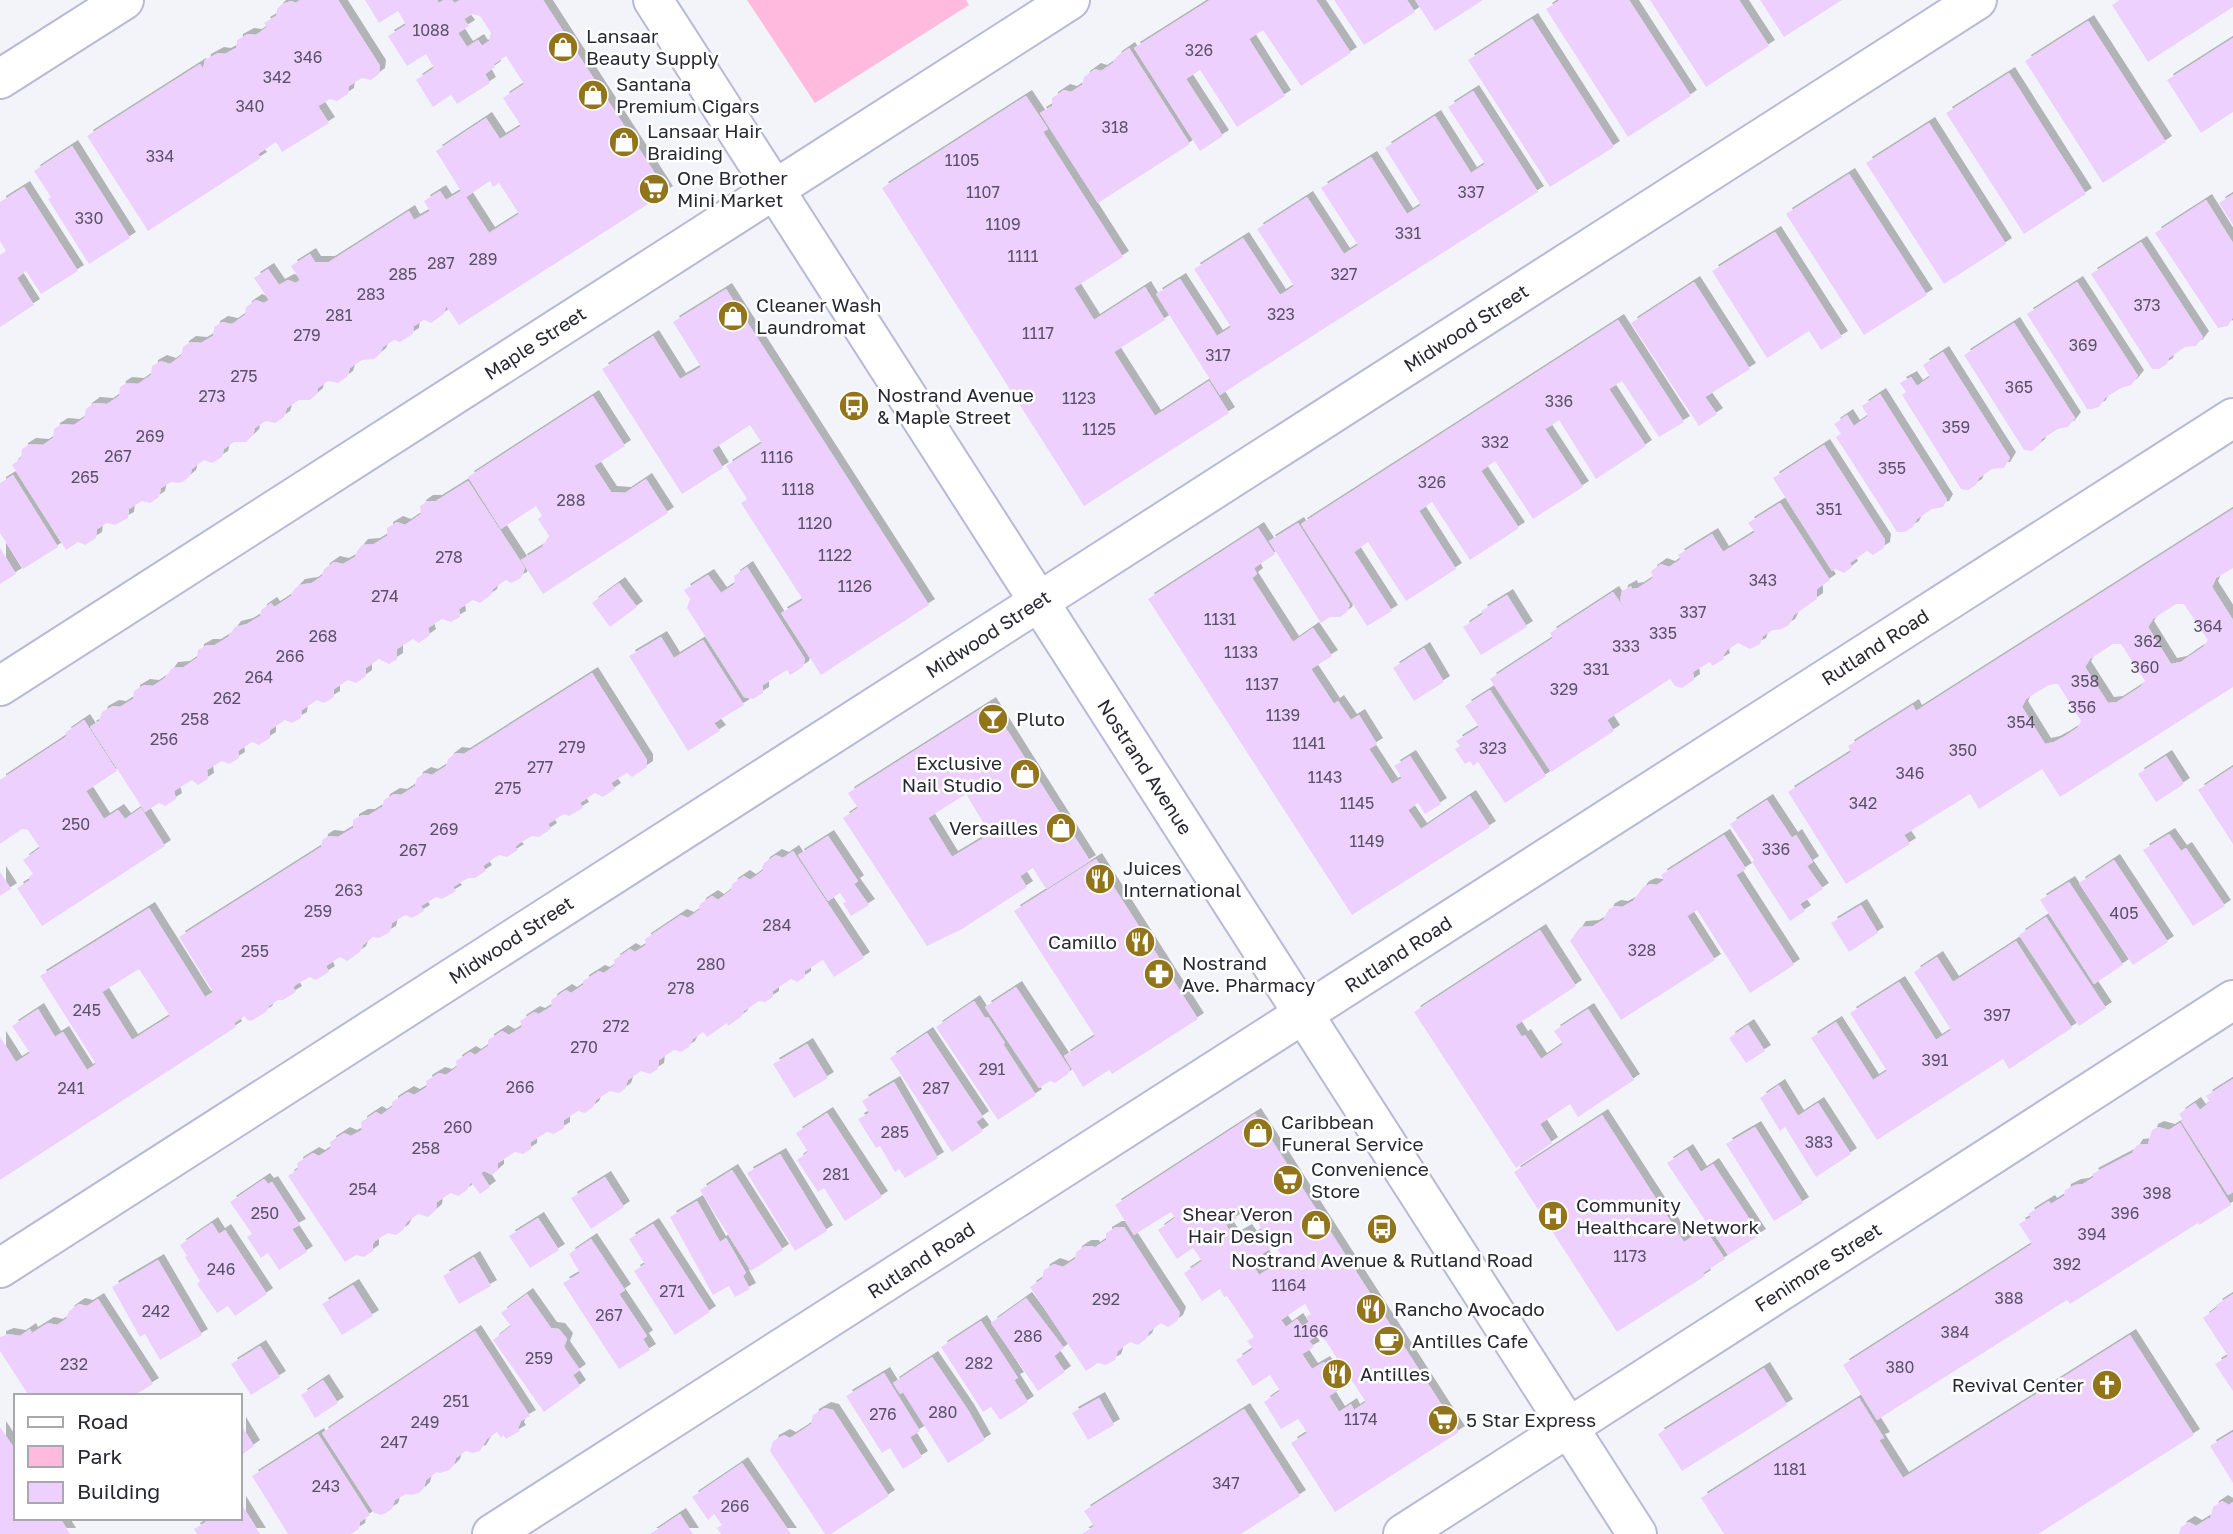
<svg xmlns="http://www.w3.org/2000/svg" width="2233" height="1534" font-family="'Golos Text',sans-serif">
	<style>
		.green { fill: #ffbadd }
		.building { fill: #eed0ff; fill-rule: evenodd; filter: url(#shadow) }
		.lines { fill: none; stroke-linecap: round; stroke-linejoin: round }
		.street-casing { stroke: #b6bad7; stroke-width: 42 }
		.secondary-casing { stroke: #b6bad7; stroke-width: 42 }
		.street { stroke: #fff; stroke-width: 38 }
		.secondary { stroke: #fff; stroke-width: 38 }
		.labels { text-anchor: middle; stroke-width: 5; stroke-linejoin: round; paint-order: stroke }
		.number-label { font-size: 16px; fill: #595266 }
		.poi-label { font-size: 19px; fill: #272833; stroke: #fff; text-anchor: start }
		.street-label { font-size: 19px; fill: #272833; stroke: #fff }
	</style>
	<defs>
		<filter id="shadow"><feDropShadow dx="6" dy="-6" stdDeviation="0" flood-color="#0004"/></filter>
	</defs>
	<rect width="100%" height="100%" fill="#f3f4fa"/>
	<path class="green" d="M747,0H966L969,5L815,103Z"/>
	<path class="building" d="M300,0H338L380,66L379,74L371,80L362,78L349,86L348,94L337,101L330,99L318,106L329,123L282,152L276,142L258,154L261,158L148,231L87,136L200,64L203,69L205,60L218,53L225,54L236,48L237,40L248,34L256,35L267,27L264,23L276,16L277,9L282,4L291,1L296,3Z
		M365,0H437L439,3L444,0H452L455,3L460,0H543L667,192L459,325L446,306L444,314L431,323L424,320L414,326L413,334L400,342L394,340L383,347L380,354L374,359L362,360L350,368L347,377L338,383L328,381L318,388L317,394L310,400H299L287,408L284,417L275,423L266,421L255,428L253,435L246,442H234L224,449L222,457L212,463L204,460L192,469L190,476L184,481L179,483L171,482L161,488L159,497L150,503L142,501L129,509L128,518L115,525L107,523L97,529L96,538L85,545L78,542L66,550L12,465L21,458L22,449L30,444L43,445L53,438L54,429L62,424L74,425L84,418L86,409L94,403L107,404L119,396L120,387L126,383L138,384L151,375L152,366L161,361L170,364L181,356L183,347L190,342L201,343L213,336L214,327L222,322L232,324L245,315L246,307L256,300L264,303L269,300L254,278L268,269L279,285L288,280L296,283L300,280L291,266L310,254L315,262H329L409,211L414,220L430,211L424,201L440,191L446,200L461,191L436,151L486,118L500,139L521,126L503,98L524,84L506,56L494,64L495,67L485,74L490,83L457,104L451,95L433,107L416,80L434,68L426,54L407,66L388,36L406,25L398,11L379,23ZM472,14L480,16L491,33L489,41L482,46L478,40L467,47L458,33L469,26L464,19ZM490,181L493,187L499,183L519,214L489,233L466,197Z
		M1210,0H1316L1351,53L1301,86L1263,30L1249,39L1285,96L1237,127L1200,70L1186,79L1223,136L1200,151L1134,48Z
		M1334,0H1407L1415,12L1364,45Z
		M1415,0H1483L1435,31Z
		M1560,0H1629L1691,96L1628,137L1546,9Z
		M1650,0H1739L1769,46L1706,87Z
		M1760,0H1842L1784,37Z
		M2120,0H2233V7L2148,62L2112,5Z
		M1532,19L1614,147L1550,187L1468,60Z
		M2088,21L2166,142L2103,183L2025,61Z
		M2233,38V112L2201,133L2167,80Z
		M1129,48L1190,144L1098,203L1040,113L1052,106V98L1064,90L1071,92L1082,85L1084,77L1095,69L1101,71L1113,63L1116,57Z
		M2009,73L2086,194L2024,234L1946,113Z
		M1473,91L1538,192L1220,395L1156,294L1180,279L1217,336L1225,331L1231,327L1194,269L1243,238L1280,295L1288,290L1294,286L1257,229L1307,197L1344,254L1358,245L1321,188L1371,157L1407,214L1421,205L1385,148L1435,116L1471,173L1485,164L1448,107Z
		M1026,96L1048,129L1043,132L1123,257L1074,288L1094,320L1145,287L1165,320L1114,352L1135,385L1155,416L1209,381L1229,413L1084,506L882,188Z
		M1929,123L2006,244L1944,284L1866,163Z
		M72,146L130,238L89,264L48,199L51,197L34,171Z
		M1849,174L1927,295L1864,335L1786,214Z
		M24,187L78,271L41,294L26,271L17,278L34,305L0,327V255L6,251L0,241V202Z
		M2233,194V225L2219,203Z
		M2206,200L2233,243V317L2228,326L2218,328L2155,233Z
		M1775,232L1842,337L1821,350L1809,331L1767,358L1712,271Z
		M2141,242L2203,337L2196,346L2185,347L2169,358L2167,364L2159,369H2152L2091,274Z
		M1694,282L1750,369L1705,397L1717,414L1699,426L1631,323Z
		M2077,282L2138,376L2131,385L2121,388L2105,398L2099,407L2092,409H2087L2027,314Z
		M726,289L929,605L821,675L781,613L803,600L741,503L747,499L726,466L762,443L750,425L712,450L723,468L682,494L602,369L653,336L680,379L701,367L673,322Z
		M1618,320L1684,422L1659,437L1622,381L1609,389L1646,446L1596,479L1559,420L1552,425L1545,429L1583,487L1533,519L1495,461L1481,471L1519,528L1470,560L1432,502L1425,507L1419,511L1456,569L1406,601L1368,542L1354,552L1392,611L1367,626L1301,524Z
		M2014,323L2075,418L2068,427L2058,429L2042,439L2039,445L2032,451L2024,450L1964,355Z
		M1943,352L2010,458L2004,468L1992,469L1979,478L1976,485L1968,490L1961,489L1902,395L1906,392L1900,383L1911,377L1917,386L1930,377L1923,365Z
		M1880,394L1947,500L1943,507L1932,509L1917,519L1913,527L1905,532H1897L1836,437L1841,434L1834,424L1847,415L1854,426L1868,416L1862,406Z
		M593,396L625,446L594,466L611,492L625,493L646,479L668,513L543,594L521,560L542,547L549,536L538,519L542,516L536,506L501,529L468,477Z
		M1824,445L1885,540L1884,548L1873,555L1867,551L1850,563L1852,567L1844,573L1835,569L1832,571L1773,478Z
		M13,475L58,547L23,569L0,533V483Z
		M468,481L525,568L521,578L511,583L506,580L493,589L491,595L480,603L473,600L459,609L460,617L451,622L442,619L428,628L430,635L419,643L413,639L397,649V659L389,664L379,659L366,668V676L356,683L348,680L334,689V697L324,703L317,700L302,710L301,718L292,723L285,720L270,730V738L259,745L252,742L238,751L239,758L229,764L222,761L207,770L208,779L198,785L192,780L174,791L176,799L165,806L159,803L145,812L90,727L99,721L102,712L113,706L120,707L133,699L134,691L144,685L153,686L165,678L172,668L184,667L197,658L198,650L207,645H215L228,637L235,627L247,624L260,616L261,610L271,603L274,607L279,604L291,596L293,591L299,585L312,583L322,576L324,569L334,562L343,564L355,557L357,551L362,545L374,544L387,536V528L397,522L405,525L421,514L420,506L427,501H436Z
		M1780,503L1830,580L1817,589V599L1794,615L1789,625L1782,629L1773,630L1763,636L1760,644L1750,649L1738,643L1727,650L1723,656L1724,659L1712,666L1710,662L1693,672L1694,680L1682,688L1675,686L1670,679L1607,720L1614,731L1551,772L1490,679L1553,638L1550,633L1613,592L1626,611L1620,600L1622,591L1631,586L1632,589L1638,588L1653,578L1651,571L1661,564L1669,567L1681,559L1678,555L1712,534L1723,552L1755,532L1748,523Z
		M2233,509V568L2216,578L2212,587L2233,620V687L2060,797L2042,769L1979,809L1970,794L1904,835L1910,844L1846,884L1788,792L1851,752L1848,746L1913,705L1916,711ZM2176,604H2184L2208,640L2203,647L2191,655L2181,662L2171,664L2148,627L2153,619ZM2113,644H2121L2145,681L2140,687L2117,702L2108,703L2085,667L2090,659ZM2058,684L2081,721L2077,728L2065,736L2054,742L2045,744L2022,707L2026,699L2037,692L2049,685Z
		M1298,523L1350,605L1346,613L1340,617H1330L1321,623L1269,541Z
		M1258,528L1275,554L1254,568L1257,574L1252,578L1293,642L1313,628L1332,656L1311,669L1334,704L1338,701L1351,720L1359,715L1377,744L1369,749L1392,784L1402,778L1394,766L1410,756L1441,804L1425,814L1418,803L1408,810L1421,829L1470,796L1490,827L1352,915L1148,599Z
		M0,548L16,574L0,584Z
		M747,567L805,659L803,667L790,675L787,670L774,678L763,685V693L753,699L744,697L687,608L690,599L684,590L708,575L721,593L735,584L734,576Z
		M619,583L637,607L610,627L592,603Z
		M1507,595L1527,627L1481,655L1463,627L1483,614L1481,611Z
		M661,637L674,658L703,640L744,705L714,723L720,731L688,751L629,656Z
		M1424,648L1444,682L1414,701L1393,668Z
		M592,673L647,760V767L632,777L627,773L611,783L615,789L603,797L595,793L580,803L583,808L569,816L564,814L548,824L551,829L539,837L532,836L520,843L515,847L518,850L507,857L499,855L483,866L486,871L475,878H468L453,887L456,891L442,899L436,897L421,906L424,911L412,918L405,915L392,923L390,932L379,938L373,937L363,945L360,952L347,961L340,957L326,966L329,972L316,980L310,977L297,984L293,987L296,992L283,1000H278L269,1006L266,1012L251,1021L247,1020L245,1016L234,1023L236,1027L0,1180V1037L16,1062L30,1053L12,1026L38,1009L55,1037L63,1032L87,1070L96,1064L40,976L149,908L205,997L213,992L179,937L321,847L322,840L328,836L338,837L353,828V820L362,815H369L382,807L384,800L394,794L401,795L415,786L417,778L425,773L432,775L446,766L448,759L456,753L464,754ZM139,969L170,1016L132,1040L102,992Z
		M1490,690L1546,776L1505,803L1478,762L1473,766L1470,761L1465,764L1455,749L1460,746L1456,741L1479,727L1465,706Z
		M990,703L1090,861L1046,889L1033,868L1020,876L1027,887L962,929L927,946L843,818L858,808L848,793ZM966,794L990,834L952,857L928,818Z
		M84,720L117,771L86,791L104,819L118,810L125,819L141,808L165,846L42,926L17,888L30,880L29,877L33,874L23,860L40,848L28,830L22,829L0,844V780L67,736L65,733Z
		M2166,756L2184,784L2156,802L2138,774Z
		M2233,767V844L2198,790Z
		M1767,800L1792,838L1796,835L1813,862L1807,866L1823,889L1800,904L1805,911L1790,921L1752,862L1754,860L1730,824Z
		M2169,834L2181,851L2186,848L2225,906L2193,926L2143,850Z
		M1724,835L1746,869L1736,875L1794,965L1750,993L1697,910L1687,916L1715,960L1621,1020L1570,941L1580,927L1593,926L1603,920L1609,909L1615,906L1622,907L1633,901L1643,887L1650,884L1657,885L1664,880L1661,875Z
		M828,836L858,881L854,884L869,905L851,916L843,903L846,902L840,893L828,901L798,855Z
		M793,851L864,958L834,977L823,960L805,971V977L797,982L791,979L773,991V997L765,1002L759,1001L744,1011L741,1017L728,1026L727,1023L707,1037L703,1032L693,1039L689,1047L681,1052L674,1050L659,1060L658,1069L650,1074L641,1071L628,1080L625,1089L619,1093L610,1091L596,1100L593,1107L585,1113L578,1111L564,1120V1128L554,1134L547,1132L531,1142V1149L523,1154L515,1152L498,1163V1170L492,1175L484,1171L481,1173L490,1187L480,1194L471,1182L467,1190L458,1196L451,1193L437,1202L436,1210L428,1217L418,1214L407,1222L403,1230L396,1235L388,1233L375,1241L373,1244V1251L364,1257L356,1255L345,1262L288,1176L298,1169L297,1163L313,1153L319,1156L331,1148L330,1142L344,1133L351,1136L362,1130L361,1122L376,1112L381,1115L392,1107V1102L408,1092L414,1095L427,1087L426,1081L439,1073L446,1075L457,1067L456,1061L470,1052L475,1055L488,1046V1040L502,1031L509,1035L522,1027L520,1021L534,1012L539,1014L552,1006L551,1000L566,990L571,993L583,985V981L599,971L604,973L615,965L614,960L630,949L635,952L646,945L645,939L681,915L688,918L699,910L700,904L712,896L718,900L731,890L732,884L744,876L750,880L764,870L762,868L764,863L776,855L783,858Z
		M1096,859L1198,1019L1112,1074L1109,1070L1083,1087L1064,1056L1095,1036L1014,911Z
		M2114,860L2168,942L2133,965L2079,883Z
		M0,872L11,889L0,896Z
		M2069,882L2123,965L2094,984L2040,900Z
		M1861,905L1878,933L1849,952L1831,923Z
		M2046,917L2106,1008L2079,1026L2019,935Z
		M1540,930L1576,986L1515,1026L1522,1037L1525,1035L1541,1059L1563,1044L1554,1031L1588,1009L1634,1080L1578,1117L1570,1104L1540,1124L1552,1143L1516,1168L1414,1012Z
		M2016,941L2072,1028L2009,1069L2003,1059L1877,1140L1811,1038L1836,1022L1873,1080L1887,1071L1850,1013L1899,982L1936,1040L1951,1030L1914,972L1937,957L1953,982Z
		M1016,987L1070,1069L1068,1074L1055,1083L1050,1081L1039,1088L985,1007Z
		M974,1001L985,1018L988,1017L1005,1043L1003,1044L1036,1095L998,1120L936,1027Z
		M1748,1025L1765,1051L1746,1063L1729,1038Z
		M927,1033L983,1117L976,1122L983,1131L952,1152L890,1058Z
		M807,1044L828,1078L794,1098L773,1064Z
		M2233,1079V1192L2228,1195L2181,1121L2183,1120L2179,1114L2195,1103L2200,1110L2210,1102L2206,1096Z
		M894,1082L938,1158L905,1178L899,1169L895,1172L880,1146L876,1148L858,1119L869,1113L862,1101Z
		M1779,1085L1798,1116L1818,1103L1851,1154L1816,1177L1785,1127L1780,1131L1760,1098Z
		M827,1113L882,1197L845,1221L824,1188L818,1192L797,1160L808,1152L796,1133Z
		M1255,1114L1459,1432L1335,1512L1291,1443L1307,1433L1303,1426L1298,1419L1281,1429L1264,1402L1280,1391L1270,1375L1253,1386L1236,1360L1253,1349L1247,1341L1254,1337L1227,1296L1224,1297L1220,1289L1202,1301L1184,1273L1202,1261L1193,1248L1177,1259L1158,1230L1175,1218L1171,1212L1134,1235L1115,1205ZM1242,1207L1249,1209L1262,1229L1251,1237L1246,1230L1234,1237L1226,1225L1237,1218L1234,1212ZM1270,1249H1277L1284,1259L1259,1275L1255,1268L1266,1260L1262,1254ZM1305,1304L1311,1314L1306,1317L1309,1322L1302,1326L1297,1319L1286,1327L1281,1320ZM1318,1335L1326,1341L1338,1360L1327,1366L1324,1362L1312,1369L1302,1354L1314,1347L1309,1341ZM1345,1378L1352,1381L1366,1402L1354,1410L1351,1404L1339,1412L1329,1396L1340,1389L1337,1383Z
		M1602,1115L1684,1242L1705,1229L1725,1259L1703,1273L1705,1276L1617,1332L1514,1172Z
		M2180,1123L2231,1205L2199,1225L2198,1223L2070,1304L2067,1300L1877,1420L1843,1365L2032,1244L2019,1224L2031,1217L2028,1214L2049,1201L2051,1204L2064,1196L2065,1190L2075,1185L2083,1184L2094,1177L2092,1174L2132,1153L2137,1145L2148,1144L2152,1130L2158,1127L2169,1130Z
		M1755,1127L1803,1203L1774,1221L1726,1144Z
		M1687,1150L1701,1172L1713,1164L1760,1235L1728,1255L1667,1163Z
		M780,1154L827,1231L795,1251L747,1173Z
		M732,1170L783,1250L751,1271L700,1190Z
		M605,1177L624,1207L591,1229L571,1198Z
		M264,1179L268,1184L272,1182L300,1225L292,1229L307,1252L279,1270L268,1253L261,1258L247,1237L252,1234L230,1202Z
		M697,1201L720,1242L726,1238L746,1273L743,1276L750,1289L735,1297L729,1286L713,1295L670,1217Z
		M538,1218L559,1250L530,1268L509,1236Z
		M212,1223L219,1234L225,1230L267,1294L235,1316L228,1306L217,1313L197,1284L200,1281L185,1257L187,1256L180,1245Z
		M653,1224L710,1312L675,1335L634,1271L645,1264L629,1239Z
		M1116,1227H1124L1180,1313L1177,1321L1168,1327L1161,1323L1149,1332L1146,1339L1138,1345L1130,1342L1118,1351L1115,1360L1106,1365L1098,1363L1086,1371L1030,1287L1042,1279L1044,1270L1054,1264L1063,1267L1075,1259L1076,1252L1085,1246H1093L1094,1248L1106,1240V1233Z
		M591,1239L625,1290L619,1294L647,1336L643,1339L650,1350L619,1369L563,1283L580,1273L569,1254Z
		M474,1257L491,1286L459,1304L443,1276Z
		M158,1260L202,1335L160,1360L145,1334L140,1337L112,1287Z
		M353,1285L373,1316L342,1335L322,1304Z
		M527,1294L551,1328L559,1329L567,1339L564,1347L580,1370L573,1375L580,1386L544,1412L493,1340L511,1326L501,1313Z
		M2233,1294V1391L2215,1364L2228,1356L2203,1318L2218,1307L2216,1305Z
		M1026,1298L1064,1348L1054,1356L1065,1372L1038,1391L991,1323Z
		M98,1299L153,1384L138,1393V1396H29L0,1351V1337L8,1334L20,1336L30,1329L32,1333L48,1323L57,1325L66,1319L69,1311L79,1304L87,1306Z
		M981,1321L1018,1378L1014,1380L1028,1402L1000,1420L991,1407L983,1412L941,1347Z
		M475,1331L530,1416L521,1421L518,1428L520,1431L506,1439L503,1435L501,1438L497,1432L487,1439L480,1451L473,1453L466,1451L456,1458L454,1465L449,1470L440,1473L435,1472L436,1473L426,1480L424,1488L419,1493L412,1495L406,1494L395,1500L392,1509L386,1513L381,1515L374,1513L322,1433Z
		M2130,1335L2194,1435L2038,1534H1724L1701,1498L1859,1398L1884,1438L1879,1440L1903,1478Z
		M260,1346L280,1377L251,1395L231,1364Z
		M932,1357L968,1410L985,1440L948,1463L903,1392L900,1394L893,1383Z
		M1764,1368L1787,1405L1682,1471L1658,1434Z
		M884,1373L920,1431L910,1437L922,1457L903,1469L890,1448L882,1453L846,1396Z
		M323,1380L338,1403L315,1418L301,1395Z
		M1099,1398L1114,1425L1088,1440L1072,1413Z
		M825,1408L833,1410L889,1496L831,1534H825L770,1451L773,1441L784,1435L790,1438L801,1431L811,1424L813,1415Z
		M1244,1409L1300,1496L1241,1534H1082L1094,1526L1084,1511Z
		M240,1423L254,1446L240,1456Z
		M0,1427L16,1451V1518H60L70,1534H0Z
		M2233,1432V1483L2210,1446Z
		M318,1434L370,1515L360,1522L359,1529L351,1534H288L252,1476Z
		M742,1463L791,1534H721L717,1528L722,1525L714,1514L708,1520L692,1497Z
		M2222,1501L2229,1505L2233,1502V1534H2179L2181,1527L2189,1522L2196,1526L2209,1518L2210,1519L2213,1507Z
		M240,1502L260,1534H197L194,1529L206,1522L204,1518H240Z
		M680,1514L693,1534H650Z"/>
	<g class="lines">
		<g class="street-casing">
			<path id="street" d="M0,79L124,0
				M0,686L1070,0
				M0,1268L1977,0
				M492,1534L2233,418
				M1403,1534L2233,1000"/>
		</g>
		<g class="secondary-casing">
			<path id="secondary" d="M653,0L1637,1534"/>
		</g>
		<use href="#street" class="street"/>
		<use href="#secondary" class="secondary"/>
	</g>
	<defs>
		<g id="shop-disc" transform="scale(1.575)"><circle r="9.5" fill="#92751b" stroke="#fff"/><path d="M-5-2.5h2.3a2.7 3.5 0 0 1 5.4 0H5L5.5 6h-11ZM-1.5-2.5h3a1.5 2.3 0 0 0-3 0Z" fill="#fff"/></g>
		<g id="supermarket-disc" transform="scale(1.575)"><circle r="9.5" fill="#92751b" stroke="#fff"/><path d="M-6-5.5h2.5l.6 2H6L4.5 2H-2.5L-4.4-4H-6ZM-1.5 3.2a1.3 1.3 0 1 0 .1 0ZM3 3.2a1.3 1.3 0 1 0 .1 0Z" fill="#fff"/></g>
		<g id="bus-disc" transform="scale(1.575)"><circle r="9.5" fill="#92751b" stroke="#fff"/><path d="M-5-6H5V4H4V6H2V4H-2V6H-4V4H-5ZM-3.5-4V0h7V-4ZM-3.5 1.2v1.5H-2V1.2ZM2 1.2v1.5H3.5V1.2Z" fill="#fff"/></g>
		<g id="bar-disc" transform="scale(1.575)"><circle r="9.5" fill="#92751b" stroke="#fff"/><path d="M-6-5H6L.8 .8V4.5H3.5V6h-7V4.5H-.8V.8Z" fill="#fff"/></g>
		<g id="restaurant-disc" transform="scale(1.575)"><circle r="9.5" fill="#92751b" stroke="#fff"/><path d="M-5-6h1v4h1v-4h1v4h1v-4h1v5L-1.5 .5V6h-2V.5L-5-1ZM5-6V6H3V1.5H1.5Q1.5-4 5-6Z" fill="#fff"/></g>
		<g id="pharmacy-disc" transform="scale(1.575)"><circle r="9.5" fill="#92751b" stroke="#fff"/><path d="M-2-6h4v4h4v4h-4v4h-4v-4h-4v-4h4Z" fill="#fff"/></g>
		<g id="hospital-disc" transform="scale(1.575)"><circle r="9.5" fill="#92751b" stroke="#fff"/><path d="M-5-5h3v3.5h4V-5h3V5h-3V1.5h-4V5h-3Z" fill="#fff"/></g>
		<g id="cafe-disc" transform="scale(1.575)"><circle r="9.5" fill="#92751b" stroke="#fff"/><path d="M-5.5-4.5H6V0H3Q3 3.5 0 3.5H-2.5Q-5.5 3.5-5.5 0ZM3-3.2v2h1.7v-2ZM-6 4.5H4V6H-6Z" fill="#fff"/></g>
		<g id="church-disc" transform="scale(1.575)"><circle r="9.5" fill="#92751b" stroke="#fff"/><path d="M-1.2-6h2.4v3.5h3.3v2.4h-3.3V6h-2.4V-.1h-3.3v-2.4h3.3Z" fill="#fff"/></g>
	</defs>
	<g fill-rule="evenodd">
		<use href="#shop-disc" x="563" y="47"/>
		<use href="#shop-disc" x="593" y="95"/>
		<use href="#shop-disc" x="624" y="142"/>
		<use href="#supermarket-disc" x="654" y="189"/>
		<use href="#shop-disc" x="733" y="316"/>
		<use href="#bus-disc" x="854" y="406"/>
		<use href="#bar-disc" x="993" y="719"/>
		<use href="#shop-disc" x="1025" y="774"/>
		<use href="#shop-disc" x="1061" y="828"/>
		<use href="#restaurant-disc" x="1100" y="879"/>
		<use href="#restaurant-disc" x="1140" y="942"/>
		<use href="#pharmacy-disc" x="1159" y="974"/>
		<use href="#shop-disc" x="1258" y="1133"/>
		<use href="#supermarket-disc" x="1288" y="1180"/>
		<use href="#hospital-disc" x="1553" y="1216"/>
		<use href="#shop-disc" x="1316" y="1225"/>
		<use href="#bus-disc" x="1382" y="1229"/>
		<use href="#restaurant-disc" x="1371" y="1309"/>
		<use href="#cafe-disc" x="1389" y="1341"/>
		<use href="#restaurant-disc" x="1337" y="1374"/>
		<use href="#church-disc" x="2107" y="1385"/>
		<use href="#supermarket-disc" x="1443" y="1420"/>
	</g>
	<g class="labels">
		<g class="number-label">
			<text x="431" y="36">1088</text>
			<text x="1199" y="56">326</text>
			<text x="308" y="63">346</text>
			<text x="277" y="83">342</text>
			<text x="250" y="112">340</text>
			<text x="1115" y="133">318</text>
			<text x="160" y="162">334</text>
			<text x="962" y="166">1105</text>
			<text x="983" y="198">1107</text>
			<text x="1471" y="198">337</text>
			<text x="89" y="224">330</text>
			<text x="1003" y="230">1109</text>
			<text x="1408" y="239">331</text>
			<text x="1023" y="262">1111</text>
			<text x="483" y="265">289</text>
			<text x="441" y="269">287</text>
			<text x="403" y="280">285</text>
			<text x="1344" y="280">327</text>
			<text x="371" y="300">283</text>
			<text x="2147" y="311">373</text>
			<text x="1281" y="320">323</text>
			<text x="339" y="321">281</text>
			<text x="1038" y="339">1117</text>
			<text x="307" y="341">279</text>
			<text x="2083" y="351">369</text>
			<text x="1218" y="361">317</text>
			<text x="244" y="382">275</text>
			<text x="2019" y="393">365</text>
			<text x="212" y="402">273</text>
			<text x="1079" y="404">1123</text>
			<text x="1559" y="407">336</text>
			<text x="1956" y="433">359</text>
			<text x="1099" y="435">1125</text>
			<text x="150" y="442">269</text>
			<text x="1495" y="448">332</text>
			<text x="118" y="462">267</text>
			<text x="777" y="463">1116</text>
			<text x="1892" y="474">355</text>
			<text x="85" y="483">265</text>
			<text x="1432" y="488">326</text>
			<text x="798" y="495">1118</text>
			<text x="571" y="506">288</text>
			<text x="1829" y="515">351</text>
			<text x="815" y="529">1120</text>
			<text x="835" y="561">1122</text>
			<text x="449" y="563">278</text>
			<text x="1763" y="586">343</text>
			<text x="855" y="592">1126</text>
			<text x="385" y="602">274</text>
			<text x="1693" y="618">337</text>
			<text x="1220" y="625">1131</text>
			<text x="2208" y="632">364</text>
			<text x="1663" y="639">335</text>
			<text x="323" y="642">268</text>
			<text x="2148" y="647">362</text>
			<text x="1626" y="652">333</text>
			<text x="1241" y="658">1133</text>
			<text x="290" y="662">266</text>
			<text x="2145" y="673">360</text>
			<text x="1596" y="675">331</text>
			<text x="259" y="683">264</text>
			<text x="2085" y="687">358</text>
			<text x="1262" y="690">1137</text>
			<text x="1564" y="695">329</text>
			<text x="227" y="704">262</text>
			<text x="2082" y="713">356</text>
			<text x="1283" y="721">1139</text>
			<text x="195" y="725">258</text>
			<text x="2021" y="728">354</text>
			<text x="164" y="745">256</text>
			<text x="1309" y="749">1141</text>
			<text x="572" y="753">279</text>
			<text x="1493" y="754">323</text>
			<text x="1963" y="756">350</text>
			<text x="540" y="773">277</text>
			<text x="1910" y="779">346</text>
			<text x="1325" y="783">1143</text>
			<text x="508" y="794">275</text>
			<text x="1357" y="809">1145</text>
			<text x="1863" y="809">342</text>
			<text x="76" y="830">250</text>
			<text x="444" y="835">269</text>
			<text x="1367" y="847">1149</text>
			<text x="1776" y="855">336</text>
			<text x="413" y="856">267</text>
			<text x="349" y="896">263</text>
			<text x="318" y="917">259</text>
			<text x="2124" y="919">405</text>
			<text x="777" y="931">284</text>
			<text x="1642" y="956">328</text>
			<text x="255" y="957">255</text>
			<text x="711" y="970">280</text>
			<text x="681" y="994">278</text>
			<text x="87" y="1016">245</text>
			<text x="1997" y="1021">397</text>
			<text x="616" y="1032">272</text>
			<text x="584" y="1053">270</text>
			<text x="1935" y="1066">391</text>
			<text x="992" y="1075">291</text>
			<text x="520" y="1093">266</text>
			<text x="71" y="1094">241</text>
			<text x="936" y="1094">287</text>
			<text x="458" y="1133">260</text>
			<text x="895" y="1138">285</text>
			<text x="1819" y="1148">383</text>
			<text x="426" y="1154">258</text>
			<text x="836" y="1180">281</text>
			<text x="363" y="1195">254</text>
			<text x="2157" y="1199">398</text>
			<text x="265" y="1219">250</text>
			<text x="2125" y="1219">396</text>
			<text x="2092" y="1240">394</text>
			<text x="1630" y="1262">1173</text>
			<text x="2067" y="1270">392</text>
			<text x="221" y="1275">246</text>
			<text x="1289" y="1291">1164</text>
			<text x="672" y="1297">271</text>
			<text x="2009" y="1304">388</text>
			<text x="1106" y="1305">292</text>
			<text x="156" y="1317">242</text>
			<text x="609" y="1321">267</text>
			<text x="1311" y="1337">1166</text>
			<text x="1955" y="1338">384</text>
			<text x="1028" y="1342">286</text>
			<text x="539" y="1364">259</text>
			<text x="979" y="1369">282</text>
			<text x="74" y="1370">232</text>
			<text x="1900" y="1373">380</text>
			<text x="456" y="1407">251</text>
			<text x="943" y="1418">280</text>
			<text x="883" y="1420">276</text>
			<text x="1361" y="1425">1174</text>
			<text x="425" y="1428">249</text>
			<text x="394" y="1448">247</text>
			<text x="1790" y="1475">1181</text>
			<text x="1226" y="1489">347</text>
			<text x="326" y="1492">243</text>
			<text x="735" y="1512">266</text>
		</g>
		<g class="poi-label">
			<text x="586" y="43">Lansaar<tspan x="586" dy="22">Beauty Supply</tspan></text>
			<text x="616" y="91">Santana<tspan x="616" dy="22">Premium Cigars</tspan></text>
			<text x="647" y="138">Lansaar Hair<tspan x="647" dy="22">Braiding</tspan></text>
			<text x="677" y="185">One Brother<tspan x="677" dy="22">Mini Market</tspan></text>
			<text x="756" y="312">Cleaner Wash<tspan x="756" dy="22">Laundromat</tspan></text>
			<text x="877" y="402">Nostrand Avenue<tspan x="877" dy="22">&amp; Maple Street</tspan></text>
			<text x="1016" y="726">Pluto</text>
			<text x="1002" y="770" text-anchor="end">Exclusive<tspan x="1002" dy="22">Nail Studio</tspan></text>
			<text x="1038" y="835" text-anchor="end">Versailles</text>
			<text x="1123" y="875">Juices<tspan x="1123" dy="22">International</tspan></text>
			<text x="1117" y="949" text-anchor="end">Camillo</text>
			<text x="1182" y="970">Nostrand<tspan x="1182" dy="22">Ave. Pharmacy</tspan></text>
			<text x="1281" y="1129">Caribbean<tspan x="1281" dy="22">Funeral Service</tspan></text>
			<text x="1311" y="1176">Convenience<tspan x="1311" dy="22">Store</tspan></text>
			<text x="1576" y="1212">Community<tspan x="1576" dy="22">Healthcare Network</tspan></text>
			<text x="1293" y="1221" text-anchor="end">Shear Veron<tspan x="1293" dy="22">Hair Design</tspan></text>
			<text x="1382" y="1267" text-anchor="middle">Nostrand Avenue &amp; Rutland Road</text>
			<text x="1394" y="1316">Rancho Avocado</text>
			<text x="1412" y="1348">Antilles Cafe</text>
			<text x="1360" y="1381">Antilles</text>
			<text x="2084" y="1392" text-anchor="end">Revival Center</text>
			<text x="1466" y="1427">5 Star Express</text>
		</g>
		<g class="street-label">
			<text transform="translate(1466 328) rotate(-33)" y="7">Midwood Street</text>
			<text transform="translate(535 343) rotate(-33)" y="7">Maple Street</text>
			<text transform="translate(988 634) rotate(-33)" y="7">Midwood Street</text>
			<text transform="translate(1875 647) rotate(-33)" y="7">Rutland Road</text>
			<text transform="translate(1145 767) rotate(57)" y="7">Nostrand Avenue</text>
			<text transform="translate(511 940) rotate(-33)" y="7">Midwood Street</text>
			<text transform="translate(1398 954) rotate(-33)" y="7">Rutland Road</text>
			<text transform="translate(921 1260) rotate(-33)" y="7">Rutland Road</text>
			<text transform="translate(1818 1267) rotate(-33)" y="7">Fenimore Street</text>
		</g>
	</g>
	<rect x="14" y="1394" width="228" height="126" fill="#ffffff" stroke="#a9a9ad" stroke-width="2"/>
	<rect x="28" y="1417" width="35" height="10" fill="#ffffff" stroke="#a9a9ad" stroke-width="2"/>
	<text x="77" y="1429" font-size="21" fill="#272833">Road</text>
	<rect x="28" y="1446" width="35" height="21" fill="#ffbadd" stroke="#a9a9ad" stroke-width="2"/>
	<text x="77" y="1464" font-size="21" fill="#272833">Park</text>
	<rect x="28" y="1482" width="35" height="21" fill="#eed0ff" stroke="#a9a9ad" stroke-width="2"/>
	<text x="77" y="1499" font-size="21" fill="#272833">Building</text>
</svg>
